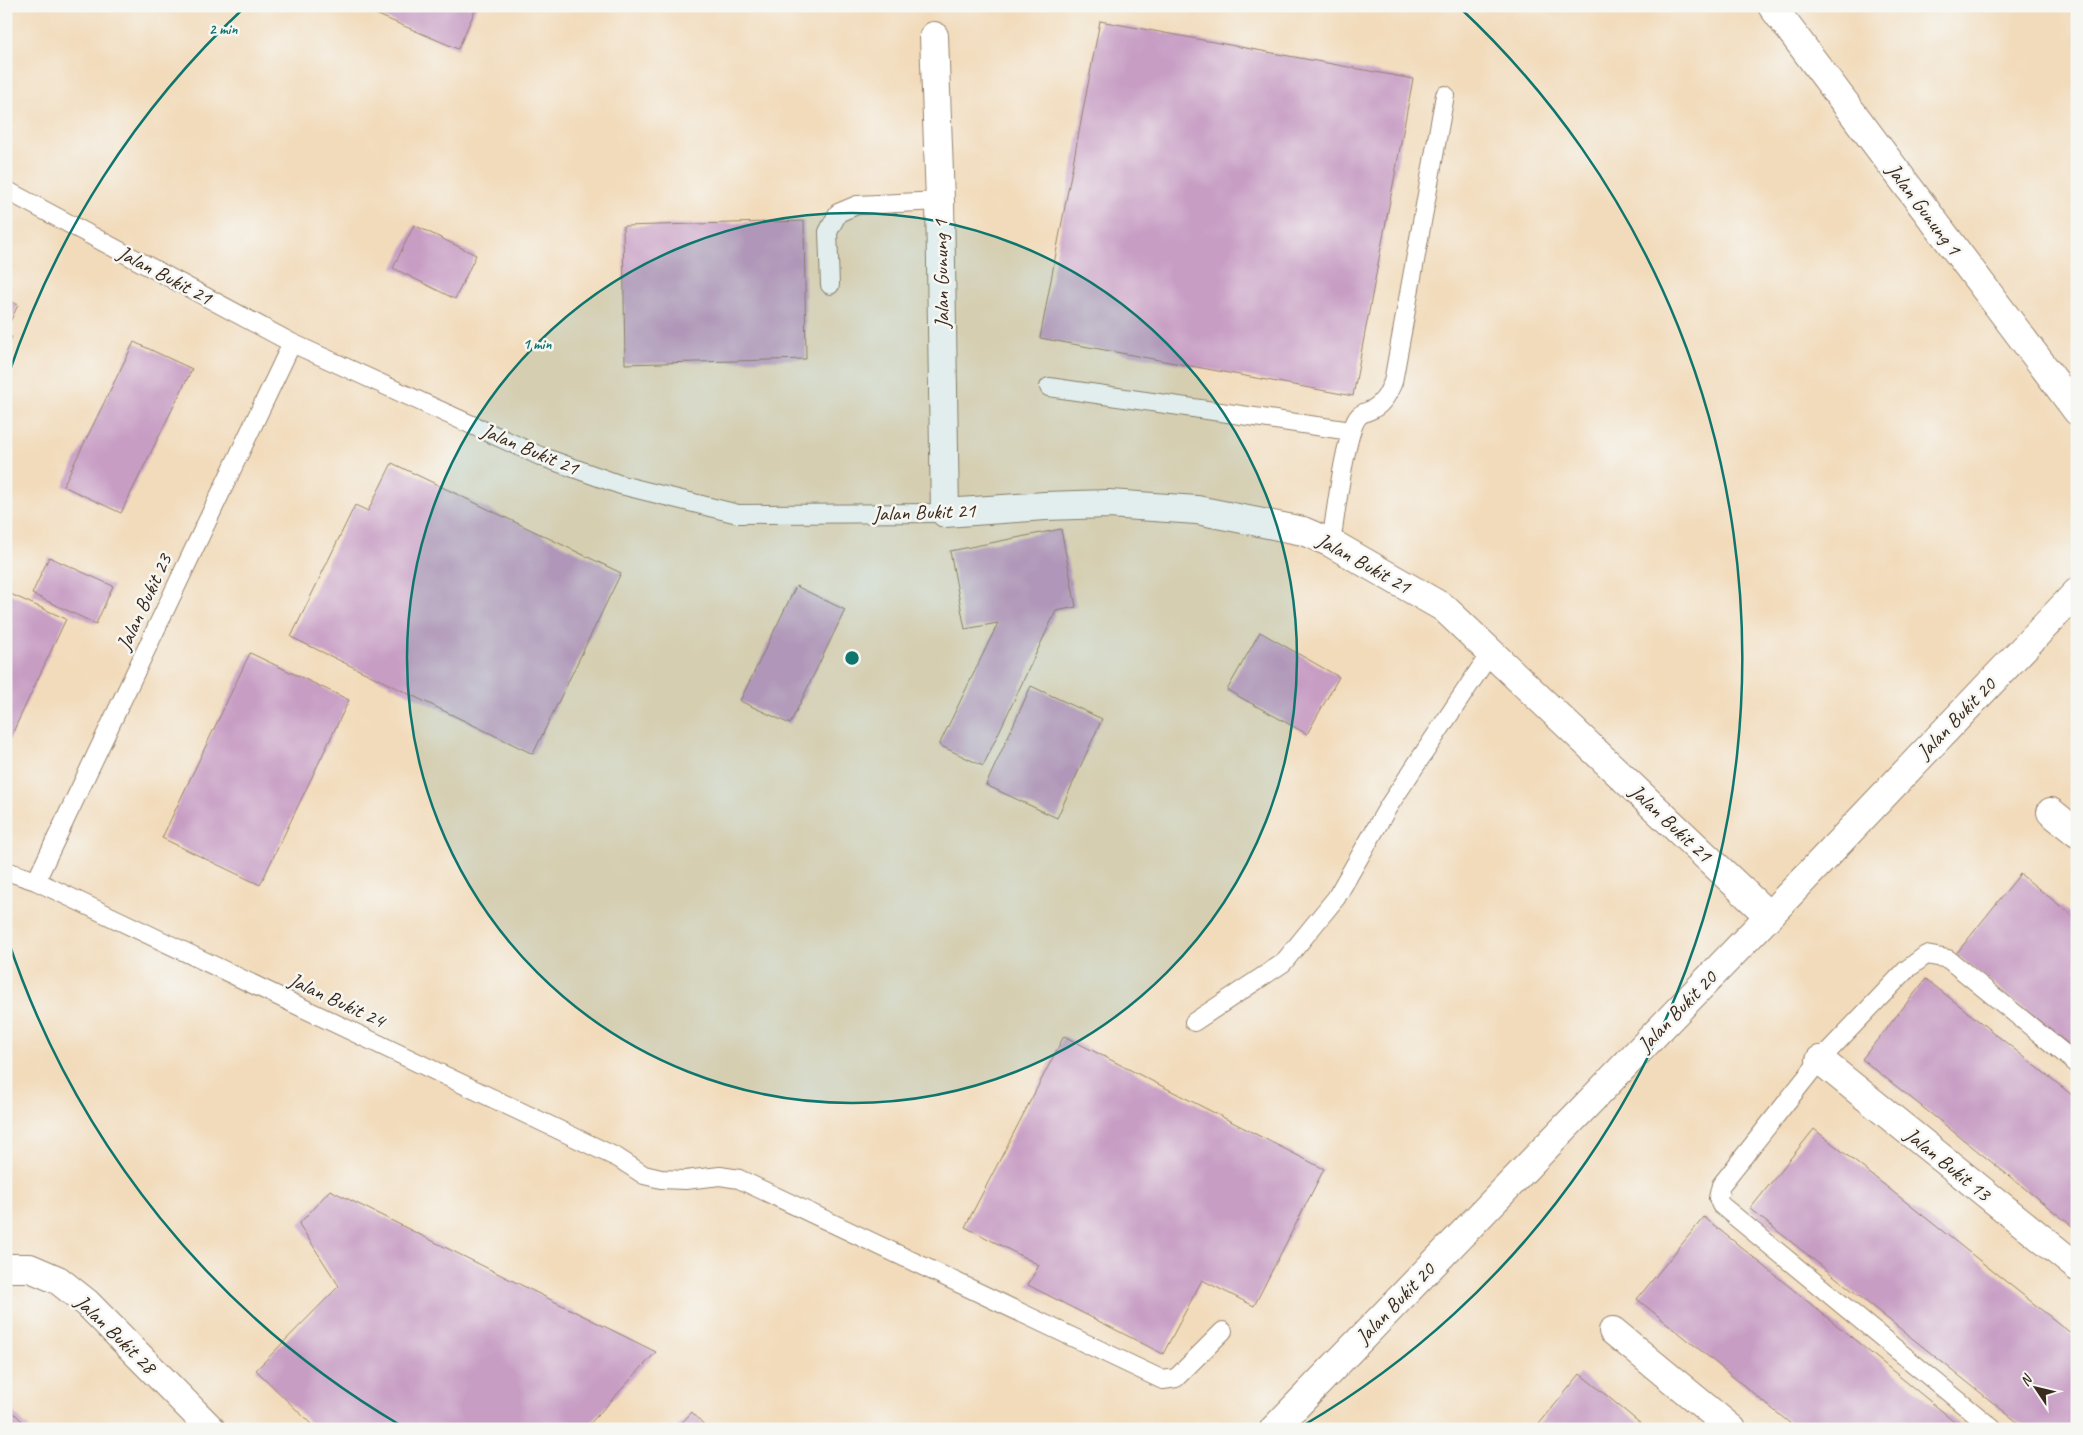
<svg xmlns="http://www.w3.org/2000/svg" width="2083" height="1435" font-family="Caveat,sans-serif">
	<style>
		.building { fill: #c79dc4 }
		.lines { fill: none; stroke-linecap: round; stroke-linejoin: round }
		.lane-casing { stroke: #96826c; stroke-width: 20 }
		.street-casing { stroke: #96826c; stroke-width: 30 }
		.lane { stroke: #fff; stroke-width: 18 }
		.street { stroke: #fff; stroke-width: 28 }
		.ring { fill: none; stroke: #0f766e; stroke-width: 2.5 }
		.labels { text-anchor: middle; stroke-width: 5; stroke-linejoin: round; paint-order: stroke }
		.street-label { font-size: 21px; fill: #3b2a1e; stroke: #f6f6f2 }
		.centre { fill: #0f766e; stroke: #f6f6f2; stroke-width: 2.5 }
		.ring-label { font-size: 15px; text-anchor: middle; font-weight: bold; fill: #0f766e; stroke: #f6f6f2; stroke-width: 5; stroke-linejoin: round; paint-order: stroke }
	</style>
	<rect width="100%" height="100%" fill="#f6f6f2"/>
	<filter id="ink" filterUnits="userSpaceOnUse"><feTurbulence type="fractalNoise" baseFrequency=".02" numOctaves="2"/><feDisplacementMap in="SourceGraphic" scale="10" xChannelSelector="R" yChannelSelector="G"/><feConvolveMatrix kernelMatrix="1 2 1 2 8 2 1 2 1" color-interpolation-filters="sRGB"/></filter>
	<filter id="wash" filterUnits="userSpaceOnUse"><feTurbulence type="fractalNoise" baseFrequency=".0096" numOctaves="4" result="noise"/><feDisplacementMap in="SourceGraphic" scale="20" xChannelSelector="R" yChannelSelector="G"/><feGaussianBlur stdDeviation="1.12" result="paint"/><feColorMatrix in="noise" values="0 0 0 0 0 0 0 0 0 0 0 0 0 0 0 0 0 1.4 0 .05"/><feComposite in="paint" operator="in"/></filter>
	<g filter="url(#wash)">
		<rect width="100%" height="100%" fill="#f2dbbb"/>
		<g id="blocks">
			<path class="building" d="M357,6H477L458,49Z
				M1100,21L1413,79L1353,396L1040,338Z
				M804,221L806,359L625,364L623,226Z
				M414,225L476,255L455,299L393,268Z
				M6,299L18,305L6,330Z
				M6,334L12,337L6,348Z
				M134,342L192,369L121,513L63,486Z
				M392,463L621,573L533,754L291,637L355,505L368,511Z
				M1061,529L1076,607L1056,611L983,766L939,745L998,623L965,629L950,551Z
				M49,557L113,586L96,624L32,594Z
				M796,586L845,610L790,724L740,701Z
				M6,592L66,619L6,747Z
				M1260,632L1339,677L1307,734L1227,690Z
				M250,653L349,700L260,885L162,838Z
				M1031,686L1102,719L1057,818L986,785Z
				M2020,874L2077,919V1051L1956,954Z
				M1926,979L2077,1099V1230L1862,1059Z
				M1064,1036L1324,1169L1254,1306L1202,1280L1163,1354L1028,1285L1039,1265L965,1227Z
				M1814,1129L2077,1338V1429H2026L1750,1209Z
				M330,1190L656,1352L585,1429H316L256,1370L339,1286L299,1224Z
				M1704,1217L1964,1429H1797L1689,1341L1637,1299Z
				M1580,1374L1606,1395L1647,1429H1535Z
				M6,1405L30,1429H6Z
				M692,1412L708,1429H676Z"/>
		</g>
	</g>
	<g filter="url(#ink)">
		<use href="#blocks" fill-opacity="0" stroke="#96826c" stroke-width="1"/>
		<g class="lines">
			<g class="lane-casing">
				<path id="lane" d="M6,190L292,343L540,456L621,485L738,514L945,513
					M830,285L828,232L838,213L857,205L940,201
					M1049,387L1351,431
					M1331,543C1335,520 1345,430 1359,416C1362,413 1369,411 1373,409C1384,403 1388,393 1393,382L1445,95
					M6,871L36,881L618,1158L644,1175L661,1179L685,1180L720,1176L739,1179L1163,1380L1176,1378L1223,1331
					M36,881L292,343
					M1194,1022L1283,963L1336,898L1388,807L1491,652
					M1993,1429L1721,1205L1718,1198L1721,1185L1820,1060L1906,970L1926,955L1948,959L2077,1064"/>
			</g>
			<g class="street-casing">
				<path id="street" d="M1772,6L2077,411
					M934,36L940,201L945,513L1045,506L1109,504L1197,510L1303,531L1331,543L1444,608L1769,916
					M2051,812L2077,833
					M1820,1060L2077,1267
					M6,1268H30L58,1280L87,1303L211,1429
					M1613,1331L1732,1429
					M1274,1429L1769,916L2077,592"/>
			</g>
			<use href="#lane" class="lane"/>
			<use href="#street" class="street"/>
		</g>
	</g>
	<circle cx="852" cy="658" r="445" fill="#0f766e" fill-opacity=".12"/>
	<g class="ring">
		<circle cx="852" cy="658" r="445"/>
		<path d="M400 1425A890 890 0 0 1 8 940M8 376A890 890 0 0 1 245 7M1459 7A890 890 0 0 1 1304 1425"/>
	</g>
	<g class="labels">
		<g class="street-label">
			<text transform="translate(1924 209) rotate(53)" y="7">Jalan Gunung 1</text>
			<text transform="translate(941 274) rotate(-91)" y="7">Jalan Gunung 1</text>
			<text transform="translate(165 275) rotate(28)" y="7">Jalan Bukit 21</text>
			<text transform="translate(530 449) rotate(23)" y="7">Jalan Bukit 21</text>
			<text transform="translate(924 512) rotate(-2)" y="7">Jalan Bukit 21</text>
			<text transform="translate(1364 563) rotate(29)" y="7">Jalan Bukit 21</text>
			<text transform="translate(144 602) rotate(-65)" y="7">Jalan Bukit 23</text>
			<text transform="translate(1956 718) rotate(-46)" y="7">Jalan Bukit 20</text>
			<text transform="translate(1671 823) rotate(43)" y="7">Jalan Bukit 21</text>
			<text transform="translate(337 1000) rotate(25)" y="7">Jalan Bukit 24</text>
			<text transform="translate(1677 1011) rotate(-46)" y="7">Jalan Bukit 20</text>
			<text transform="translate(1948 1164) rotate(39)" y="7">Jalan Bukit 13</text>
			<text transform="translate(1395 1303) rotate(-46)" y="7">Jalan Bukit 20</text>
			<text transform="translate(116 1334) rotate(44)" y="7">Jalan Bukit 28</text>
		</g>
	</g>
	<circle cx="852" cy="658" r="8" class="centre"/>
	<g class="ring-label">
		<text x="223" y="34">2 min</text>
		<text x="537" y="349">1 min</text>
	</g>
	<rect width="2083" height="1435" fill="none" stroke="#f6f6f2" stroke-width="25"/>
	<g transform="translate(2036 1388) rotate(305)" stroke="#f6f6f2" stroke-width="4" paint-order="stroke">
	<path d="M0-4L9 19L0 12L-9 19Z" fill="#3b2a1e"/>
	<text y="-8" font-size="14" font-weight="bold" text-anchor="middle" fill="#3b2a1e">N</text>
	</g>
</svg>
